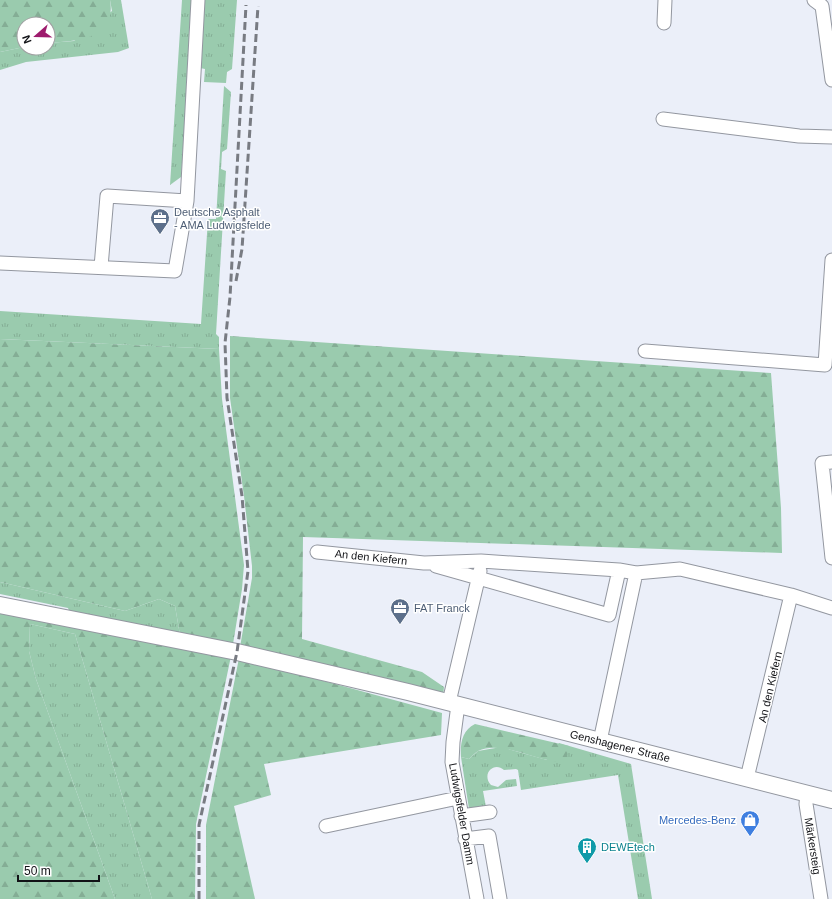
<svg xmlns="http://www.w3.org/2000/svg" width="832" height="899" font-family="Helvetica,sans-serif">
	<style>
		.grass { fill: url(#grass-tufts) }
		.forest { fill: url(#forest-firs) }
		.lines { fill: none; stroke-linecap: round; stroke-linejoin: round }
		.minor-casing { stroke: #9397a0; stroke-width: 15 }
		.major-casing { stroke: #9397a0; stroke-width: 18 }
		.minor { stroke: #fff; stroke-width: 13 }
		.major { stroke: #fff; stroke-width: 16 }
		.rail { stroke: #787b82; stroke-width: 3; stroke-dasharray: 8 4; stroke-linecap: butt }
		.labels { text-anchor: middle; stroke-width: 3; stroke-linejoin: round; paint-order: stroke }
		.service-label { font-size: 11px; fill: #4e5e75; stroke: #fff; text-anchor: start }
		.street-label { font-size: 11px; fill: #111216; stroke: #fff }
		.shop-label { font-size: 11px; fill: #366cbe; stroke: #fff; text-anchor: end }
		.culture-label { font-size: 11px; fill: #0d838f; stroke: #fff; text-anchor: start }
	</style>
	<defs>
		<pattern id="grass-tufts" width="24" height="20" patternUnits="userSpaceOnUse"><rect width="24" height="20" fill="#9acbae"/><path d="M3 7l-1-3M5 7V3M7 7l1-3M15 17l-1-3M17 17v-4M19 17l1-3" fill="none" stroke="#84ad95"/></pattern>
		<pattern id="forest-firs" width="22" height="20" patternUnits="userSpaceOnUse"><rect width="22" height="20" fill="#9acbae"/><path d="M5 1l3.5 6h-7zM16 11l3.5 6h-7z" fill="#84ad95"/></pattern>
	</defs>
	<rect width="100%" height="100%" fill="#ebeff9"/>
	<path class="grass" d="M110,0H121L129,48L118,52L26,62L0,70V52L24,47L48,48V43L74,41L112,11Z
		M182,0H193L181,177L170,185Z
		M204,0H237L232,69L227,72L226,83L204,82L205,69L200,68Z
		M224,86L231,92L227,149L222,152L221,169L226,171L216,334L219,337V349L0,339V311L201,324L208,219H216Z
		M0,582L125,611L159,599L175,606L180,635L70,613L68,608L0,594Z
		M30,624L75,634L152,899H115L36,679L29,651Z
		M559,743L631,764L652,899H638L618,775L521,790L518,770L516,769L504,770C494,761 481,774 491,785L498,787L506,780L516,779L517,786L483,791L486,807L469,809L461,757L469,759L478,751L501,747L547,760Z"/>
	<path class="forest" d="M0,0H110C117,40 76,41 48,43V24H24V47L0,52Z
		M230,336L771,373L781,508L782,553L303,537L302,639L422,672L444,687L443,696L240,647L252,578V566L244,496L230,398Z
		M0,339L219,349L222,399L244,565L242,589L233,644L180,635L175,606L159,599L125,611L0,582Z
		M0,612L231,656L196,824L195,899H152L75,634L30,624L29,651L36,679L115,899H0Z
		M239,658L442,713L441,735L264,764L271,795L234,806L255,899H206V825Z
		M475,724L569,746L566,762C539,764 503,739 478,751C475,753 471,757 469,759L461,757C460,744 462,730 475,724Z"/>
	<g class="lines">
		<g class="minor-casing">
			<path id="minor" d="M814,0L822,6L832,80
				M664,23L665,0
				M663,119L799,136L832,137
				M0,263L175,271L187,201L198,0
				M101,267L107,196L187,201
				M645,351L825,365L832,260
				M832,462L822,463L832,558
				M317,552L424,563L481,561L619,570L636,573L680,569L791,595L832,608
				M436,566L609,615L619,570
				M449,702L480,571
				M458,705L453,742L452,762L477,899
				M600,741L636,573
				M747,778L791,595
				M807,793L806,804L821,899
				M461,816L490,812
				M326,826L458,798
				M465,839L489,836L500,899"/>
		</g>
		<g class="major-casing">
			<path id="major" d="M0,605L237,652L408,692L832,800"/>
		</g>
		<use href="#minor" class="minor"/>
		<use href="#major" class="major"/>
		<path class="rail" d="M236,281L242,249L258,6
			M199,899V825L237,652L248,571L242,496L227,398L225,343L230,297L246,5"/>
	</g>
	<defs>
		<g id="office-pin" transform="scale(1)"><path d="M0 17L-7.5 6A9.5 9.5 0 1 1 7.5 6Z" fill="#5c6f8a" stroke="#fff"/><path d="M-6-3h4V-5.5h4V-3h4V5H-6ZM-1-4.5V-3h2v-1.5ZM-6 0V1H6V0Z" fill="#fff"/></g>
		<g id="shop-pin" transform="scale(1)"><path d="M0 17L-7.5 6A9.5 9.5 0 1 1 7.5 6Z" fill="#3f7fe0" stroke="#fff"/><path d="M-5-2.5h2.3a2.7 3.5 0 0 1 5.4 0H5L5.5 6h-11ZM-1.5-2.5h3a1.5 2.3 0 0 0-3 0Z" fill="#fff"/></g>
		<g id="building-pin" transform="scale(1)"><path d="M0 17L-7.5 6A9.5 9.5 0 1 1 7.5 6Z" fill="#0f9aa8" stroke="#fff"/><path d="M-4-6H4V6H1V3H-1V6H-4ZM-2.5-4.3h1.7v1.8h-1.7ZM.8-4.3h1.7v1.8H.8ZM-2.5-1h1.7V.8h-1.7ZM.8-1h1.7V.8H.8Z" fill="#fff"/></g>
	</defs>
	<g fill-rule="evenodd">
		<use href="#office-pin" x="160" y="218"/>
		<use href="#office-pin" x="400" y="608"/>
		<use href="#shop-pin" x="750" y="820"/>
		<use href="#building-pin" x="587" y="847"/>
	</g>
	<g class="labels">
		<g class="service-label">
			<text x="174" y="216">Deutsche Asphalt<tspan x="174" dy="13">- AMA Ludwigsfelde</tspan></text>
			<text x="414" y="612">FAT Franck</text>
		</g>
		<g class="street-label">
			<text transform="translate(371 557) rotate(6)" y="4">An den Kiefern</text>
			<text transform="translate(770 687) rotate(-77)" y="4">An den Kiefern</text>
			<text transform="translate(620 746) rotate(14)" y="4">Genshagener Straße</text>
			<text transform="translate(462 814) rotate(80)" y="4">Ludwigsfelder Damm</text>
			<text transform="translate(813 846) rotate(81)" y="4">Märkersteig</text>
		</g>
		<g class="shop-label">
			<text x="736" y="824">Mercedes-Benz</text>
		</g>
		<g class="culture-label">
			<text x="601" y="851">DEWEtech</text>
		</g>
	</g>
	<g transform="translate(36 36) rotate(250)"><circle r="19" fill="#ffffff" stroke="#a0a0a2"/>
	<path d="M0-3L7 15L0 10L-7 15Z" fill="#9e1b6d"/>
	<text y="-6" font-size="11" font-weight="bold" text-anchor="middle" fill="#111216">N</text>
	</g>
	<path d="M18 875v6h81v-6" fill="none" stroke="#111216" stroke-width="2"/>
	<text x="24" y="875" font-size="12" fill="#111216" stroke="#ffffff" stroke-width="3" paint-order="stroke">50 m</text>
</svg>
